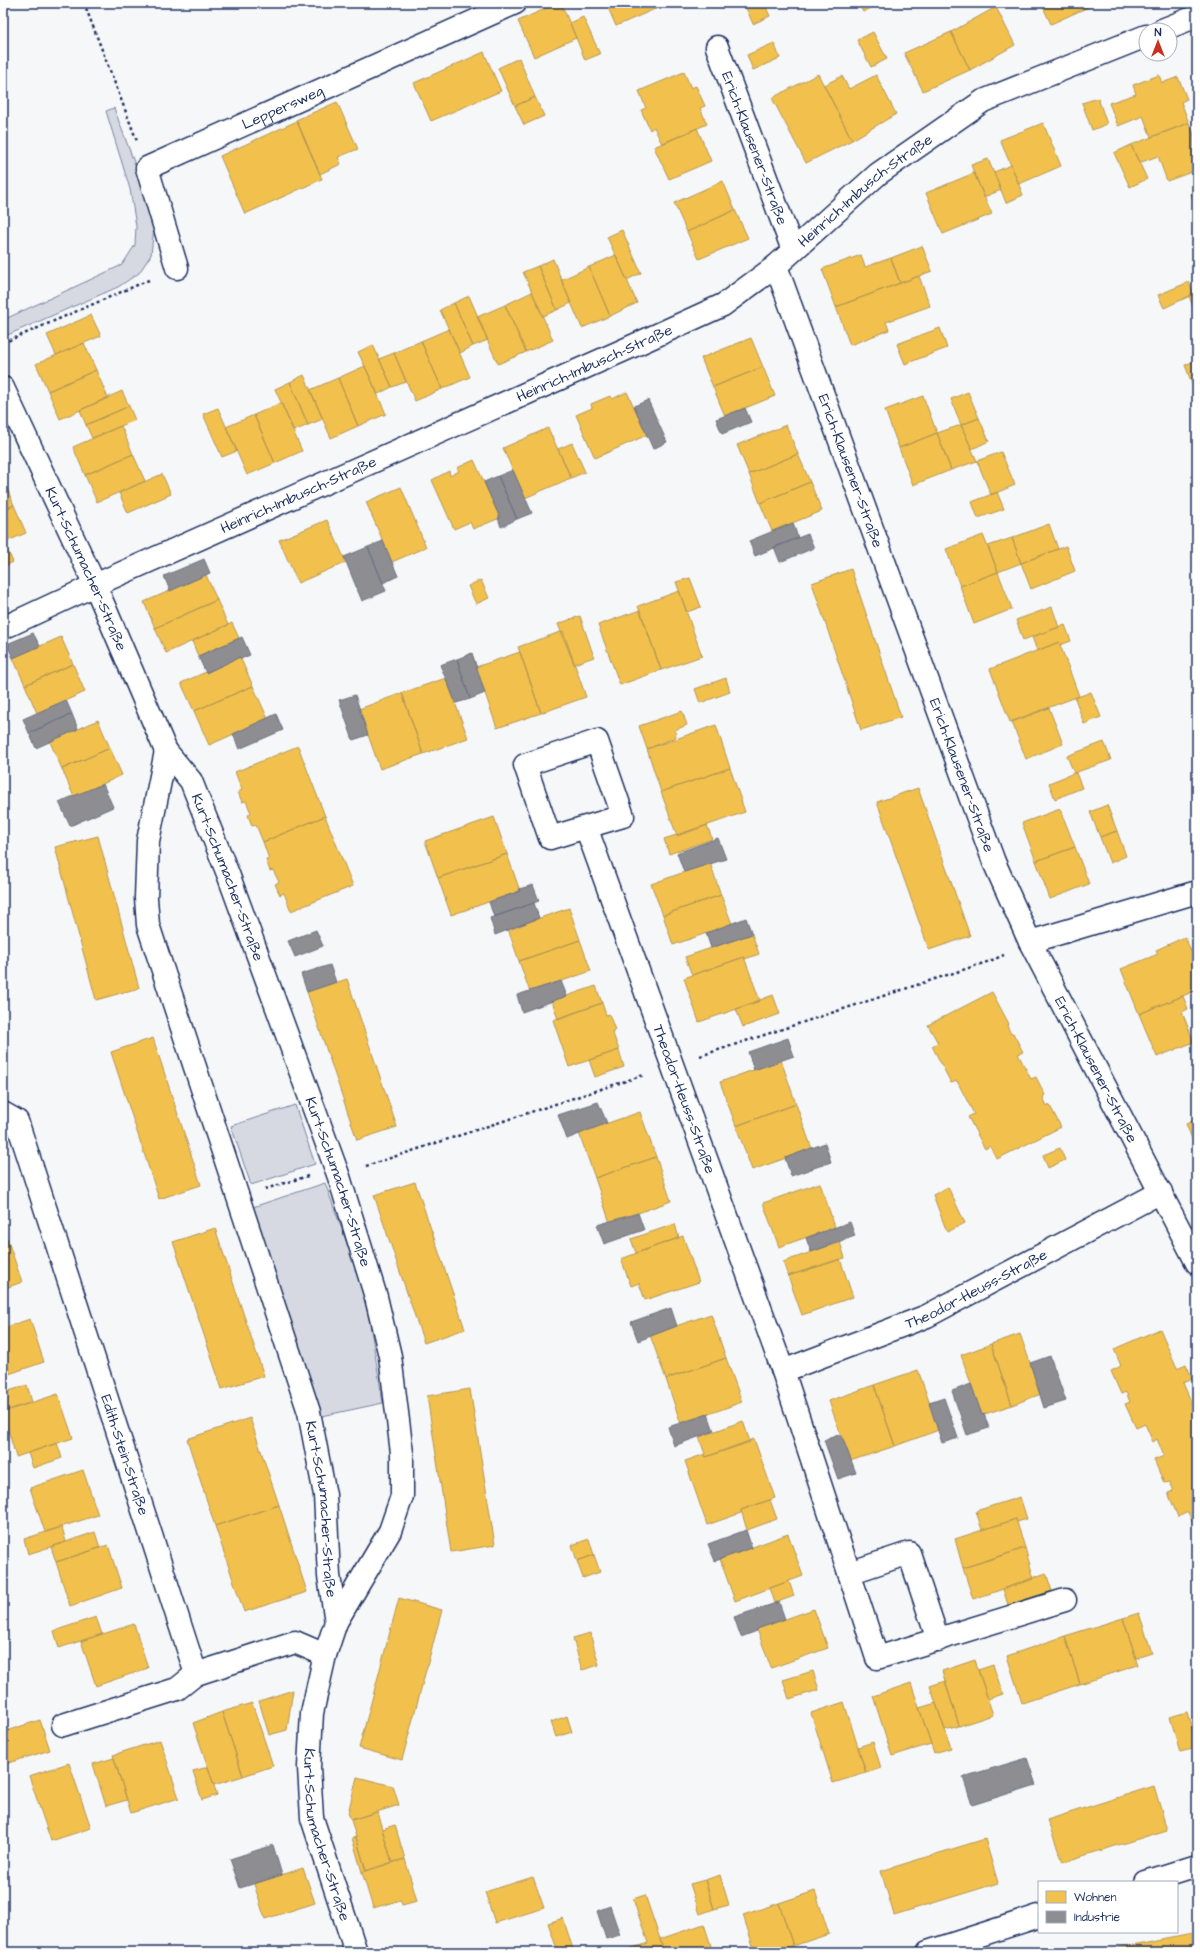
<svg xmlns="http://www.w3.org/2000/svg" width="1200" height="1955" font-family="'Architects Daughter',sans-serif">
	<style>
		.green { fill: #d6d9e2; stroke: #7884a0 }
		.homes { fill: #f2c14e; stroke: #b29553 }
		.industry { fill: #8d8d92; stroke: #6b7182 }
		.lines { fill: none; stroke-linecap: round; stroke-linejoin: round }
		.minor-casing { stroke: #1b2f5e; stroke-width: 25 }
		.path { stroke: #1b2f5e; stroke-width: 2.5; stroke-dasharray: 3 3; stroke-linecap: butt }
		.minor { stroke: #fff; stroke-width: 22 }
		.labels { text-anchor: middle; stroke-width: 4; stroke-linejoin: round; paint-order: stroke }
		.street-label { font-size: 15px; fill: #1b2f5e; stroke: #fff }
	</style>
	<rect width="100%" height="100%" fill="#f6f7f9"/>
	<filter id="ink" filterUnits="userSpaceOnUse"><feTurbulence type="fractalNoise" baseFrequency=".025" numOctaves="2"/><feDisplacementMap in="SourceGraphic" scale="8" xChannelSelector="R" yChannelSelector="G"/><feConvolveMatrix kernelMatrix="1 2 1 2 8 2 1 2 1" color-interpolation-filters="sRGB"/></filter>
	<g filter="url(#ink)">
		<path class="green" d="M114,108L148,200L154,227L151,255L139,273L118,287L3,337V320L122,265L135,245L136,226L130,189L106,111Z
			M295,1105L315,1164L251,1185L231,1126Z
			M325,1183L365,1293L383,1403L322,1416L250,1208Z"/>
		<path class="homes" d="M558,3H561L576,38L534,57L518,21Z
			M606,3H660L662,6L616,26Z
			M744,3H764L770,16L753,24Z
			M858,3H881L863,12Z
			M1041,3H1097L1051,24Z
			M996,7L1015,45L970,70L951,32Z
			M583,17L600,54L585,60L570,23Z
			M873,32L887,59L871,67L857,40Z
			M951,32L970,70L923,91L904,53Z
			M774,43L780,58L753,70L747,55Z
			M484,52L501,91L431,121L414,83Z
			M519,58L535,97L515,106L498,68Z
			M684,72L691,88L696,86L705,106L700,108L707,124L662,144L654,127L650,130L641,110L646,108L639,91Z
			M818,74L852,140L806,163L772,98Z
			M876,75L896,114L852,140L824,85L842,76L849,89Z
			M1159,75L1162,83L1178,77L1187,99L1181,102L1189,123L1151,137L1143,116L1118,126L1109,103L1136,94L1133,85Z
			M535,97L544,116L524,125L515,106Z
			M1098,98L1107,124L1092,130L1082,103Z
			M337,102L358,149L338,157L341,164L320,174L296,120Z
			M297,121L322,179L245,214L220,156Z
			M1043,123L1061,166L1019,184L1000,140Z
			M1189,123L1197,142V170L1167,181L1158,156L1139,163L1131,145Z
			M697,128L711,161L669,179L654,147Z
			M1131,145L1147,179L1130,187L1114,153Z
			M988,159L1001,190L984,197L971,165Z
			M1011,165L1023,195L1006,203L994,172Z
			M974,173L992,214L943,234L926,193Z
			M723,181L735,210L687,232L674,203Z
			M1197,192V207H1196L1191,194Z
			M735,210L748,238L699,259L687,232Z
			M622,230L641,273L627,280L607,237Z
			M922,246L932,271L900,283L891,258Z
			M616,255L637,303L610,316L589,267Z
			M861,255L865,267L891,258L900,283L836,307L822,269Z
			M553,259L571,303L557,310L538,266Z
			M538,266L557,310L543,316L523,272Z
			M589,267L610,316L582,328L561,280Z
			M919,276L930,306L886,322L889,330L850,345L836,307Z
			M1189,282L1194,294L1164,308L1158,295Z
			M532,292L553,340L526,352L505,305Z
			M1197,293V317L1189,296Z
			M469,296L488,340L473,346L454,303Z
			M454,303L473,346L460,353L440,310Z
			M505,305L526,352L498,364L477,317Z
			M91,315L101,336L56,355L47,335Z
			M940,328L947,348L905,364L897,344Z
			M449,329L470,377L442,389L421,341Z
			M751,338L763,367L713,387L701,358Z
			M421,341L442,389L415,401L394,353Z
			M84,343L96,370L48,391L36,364Z
			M373,345L392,387L378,394L358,352Z
			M394,353L406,382L392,387L379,359Z
			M1197,360V381L1192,384L1185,365Z
			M365,366L386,414L358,426L338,378Z
			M763,367L775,396L725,416L713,387Z
			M96,370L108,398L60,419L48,391Z
			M304,375L323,419L308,425L290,382Z
			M338,378L358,426L331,438L310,390Z
			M290,382L308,425L294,431L275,389Z
			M122,391L129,406L86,425L80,410Z
			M627,392L647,435L595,458L576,415L592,408L591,404L610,396L612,399Z
			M968,392L979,418L961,425L951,399Z
			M923,396L937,433L899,448L885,410Z
			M281,403L302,451L275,463L254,415Z
			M129,406L135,420L92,438L86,425Z
			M218,408L237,451L222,457L203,414Z
			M254,415L275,463L247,475L226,427Z
			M979,418L989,441L972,449L961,425Z
			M786,425L798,454L749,474L737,445Z
			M961,425L977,461L951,470L937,433Z
			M121,426L133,454L85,475L73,447Z
			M548,428L571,478L525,498L503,448Z
			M937,433L951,470L913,485L899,448Z
			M572,443L585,472L571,478L558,449Z
			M1001,452L1015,485L991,495L977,461Z
			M133,454L145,481L97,502L85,475Z
			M798,454L810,482L760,503L749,474Z
			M474,460L500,518L473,529L470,522L454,529L432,480L449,471L450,476L459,471L457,468Z
			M162,474L171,494L128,513L119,493Z
			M3,479L14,505L3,510Z
			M810,482L822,511L772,531L760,503Z
			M401,487L426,547L392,562L366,502Z
			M997,492L1004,509L978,518L972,502Z
			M14,505L26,533L3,543V510Z
			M327,520L346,562L298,583L279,540Z
			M1049,524L1058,549L1021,563L1012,538Z
			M983,535L998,572L960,586L946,549Z
			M1012,538L1021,563L998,572L988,546Z
			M1066,546L1075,571L1031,589L1021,563Z
			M7,549L13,562L3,567V550Z
			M851,569L901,717L861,730L812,583Z
			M998,572L1012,609L974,624L960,586Z
			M206,575L217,600L155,628L144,602Z
			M690,578L701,607L687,612L676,582Z
			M481,580L489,598L476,604L468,586Z
			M679,591L702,656L661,670L638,606Z
			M217,600L228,625L166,653L155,628Z
			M1052,607L1059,627L1023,640L1016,620Z
			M640,610L661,670L620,685L598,625Z
			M580,616L594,657L574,664L558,624Z
			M232,623L239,638L198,656L192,641Z
			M1065,625L1071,641L1060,645L1059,642L1037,651L1032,637Z
			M563,631L586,697L541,713L518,647Z
			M61,637L73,664L25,685L13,658Z
			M1059,642L1079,696L1010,722L990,669Z
			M520,652L541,713L497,728L476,667Z
			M240,657L253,686L194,711L181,683Z
			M73,664L85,692L37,713L25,685Z
			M446,678L468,738L423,754L402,693Z
			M726,678L730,692L700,703L695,689Z
			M253,686L268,719L209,745L194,711Z
			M1091,692L1101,717L1084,724L1075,698Z
			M402,693L423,754L380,769L359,709Z
			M1049,708L1063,744L1026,759L1012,722Z
			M682,711L687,725L675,730L676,737L647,749L639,726Z
			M98,720L110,748L62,769L50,742Z
			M716,725L730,768L661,792L647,749Z
			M1104,742L1111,760L1074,773L1067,756Z
			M298,746L325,816L263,842L256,825L252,826L248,815L251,813L246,801L242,802L238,792L242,790L235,772Z
			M110,748L122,775L74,797L62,769Z
			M730,768L745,812L677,836L661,792Z
			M1074,773H1076L1082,788L1055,799L1049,783Z
			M918,788L970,936L929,950L877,802Z
			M1107,805L1117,831L1100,837L1090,812Z
			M1060,809L1075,847L1036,861L1022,823Z
			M325,816L353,886L291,911L284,893L280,895L275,884L279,882L273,870L270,871L266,860L269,859L263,842Z
			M494,817L507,854L438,878L425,841Z
			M707,825L712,839L669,854L664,839Z
			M1117,831L1126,856L1110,863L1100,837Z
			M98,836L139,988L96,1000L55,847Z
			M1075,847L1089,884L1050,899L1036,861Z
			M507,854L520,891L451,915L438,878Z
			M710,863L721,895L663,915L651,884Z
			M721,895L732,924L673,945L663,915Z
			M569,908L580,940L519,961L508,929Z
			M752,934L759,954L745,959L744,957L692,975L685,957Z
			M1185,937L1197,965V990L1139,1014L1121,969L1158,954L1156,950Z
			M580,940L591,971L530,992L519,961Z
			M744,957L760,1001L699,1022L684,978Z
			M347,979L397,1127L357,1140L307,992Z
			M596,986L602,1003L558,1019L552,1001Z
			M992,992L1009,1024L1007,1026L1011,1034L1013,1033L1023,1052L1018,1054L1031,1079L1036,1077L1045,1095L1043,1097L1047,1106L1049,1104L1061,1127L997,1159L990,1146L985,1149L968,1117L974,1114L957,1081L951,1083L932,1046L938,1043L928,1025Z
			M773,995L780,1014L743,1027L736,1009Z
			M1183,996L1188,1009L1182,1012L1194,1042L1157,1057L1139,1014Z
			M602,1003L606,1015L609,1014L615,1030L612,1031L619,1050L569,1067L553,1020Z
			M153,1038L201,1185L159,1199L111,1052Z
			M619,1050L624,1067L595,1077L589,1060Z
			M781,1060L796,1104L736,1126L720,1082Z
			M796,1104L812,1149L752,1170L736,1126Z
			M640,1112L656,1157L595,1178L579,1133Z
			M1197,1119V1151L1186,1124Z
			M1060,1148L1065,1160L1048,1168L1043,1155Z
			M656,1157L671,1201L610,1223L595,1178Z
			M415,1182L465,1329L424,1343L374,1195Z
			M820,1183L835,1227L779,1247L763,1203Z
			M948,1187L965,1223L947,1232L933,1195Z
			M675,1224L679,1238L636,1253L631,1239Z
			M215,1228L264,1376L222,1389L173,1242Z
			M683,1236L699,1282L645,1300L639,1283L631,1286L621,1259Z
			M7,1238L22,1282L3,1289V1239Z
			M840,1242L845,1258L788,1276L783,1262Z
			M840,1259L853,1297L802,1315L788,1276Z
			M711,1314L726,1358L666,1379L650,1335Z
			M30,1319L44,1362L3,1376V1328Z
			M1160,1329L1177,1368L1186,1364L1192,1378L1183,1383L1197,1415V1530H1196L1188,1512L1178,1517L1168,1493L1173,1491L1169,1482L1164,1483L1154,1460L1164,1456L1157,1439L1153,1442L1145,1424L1136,1428L1125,1404L1130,1402L1126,1392L1121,1394L1111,1371L1121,1366L1114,1349Z
			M1020,1334L1041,1394L1012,1405L991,1344Z
			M991,1344L1012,1405L982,1415L961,1355Z
			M726,1358L742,1402L681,1424L666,1379Z
			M918,1370L939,1430L895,1446L874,1385Z
			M27,1385L32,1402L3,1412V1393Z
			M874,1385L895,1446L850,1461L829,1401Z
			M470,1389L495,1545L451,1552L427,1396Z
			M58,1394L73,1438L16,1457L3,1412Z
			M250,1418L279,1505L215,1526L187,1439Z
			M743,1421L750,1442L706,1457L699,1437Z
			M754,1439L775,1498L741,1510V1513L707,1525L685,1461L705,1454L706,1457Z
			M57,1443L62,1458L33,1468L28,1453Z
			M83,1470L98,1515L45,1532L30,1488Z
			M1020,1497L1027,1519L1017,1522L1016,1519L982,1530L976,1511Z
			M770,1500L777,1519L747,1530L741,1510Z
			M279,1505L307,1592L244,1612L215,1526Z
			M1016,1519L1025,1548L963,1568L955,1539Z
			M62,1527L66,1542L28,1554L24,1539Z
			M95,1532L100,1548L56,1562L51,1547Z
			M788,1534L803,1576L735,1601L720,1559Z
			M589,1539L594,1555L577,1561L572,1545Z
			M108,1545L122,1588L70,1606L56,1562Z
			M1025,1548L1034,1579L973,1599L963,1568Z
			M594,1555L600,1572L583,1578L577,1561Z
			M1046,1573L1052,1591L1008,1605L1003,1589Z
			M789,1581L794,1596L775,1603L770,1588Z
			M399,1598L442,1610L402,1760L359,1748Z
			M814,1609L828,1648L771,1668L757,1629Z
			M1139,1613L1152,1653L1136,1658L1123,1618Z
			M96,1617L102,1634L59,1648L54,1631Z
			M1123,1618L1138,1665L1080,1684L1065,1636Z
			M134,1624L148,1668L96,1686L81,1641Z
			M590,1633L599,1665L582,1670L573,1638Z
			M1065,1636L1080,1684L1022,1703L1007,1656Z
			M975,1660L993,1715L959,1726L942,1671Z
			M993,1665L1003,1694L988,1699L978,1670Z
			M813,1671L819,1690L789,1699L783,1680Z
			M945,1681L959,1726L945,1730L930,1686Z
			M911,1683L931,1744L892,1756L873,1696Z
			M293,1690L287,1730L269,1735L259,1701Z
			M844,1702L866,1773L833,1783L811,1713Z
			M252,1703L273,1766L243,1776L222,1712Z
			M936,1703L951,1748L934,1753L919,1708Z
			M222,1712L243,1776L214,1785L193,1723Z
			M1187,1712L1197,1748L1180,1752L1170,1717Z
			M567,1716L572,1732L556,1737L551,1722Z
			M40,1720L50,1750L5,1764L3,1758V1732Z
			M160,1740L179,1798L131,1813L113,1755Z
			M873,1742L881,1768L866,1773L858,1747Z
			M114,1758L127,1800L106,1806L93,1764Z
			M69,1763L91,1828L51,1841L29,1776Z
			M208,1767L217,1795L202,1800L193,1771Z
			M357,1777L393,1786L399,1805L351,1820L348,1813Z
			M1154,1786L1167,1830L1063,1862L1047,1820Z
			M377,1812L392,1862L366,1871L351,1820Z
			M395,1825L405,1859L392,1862L382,1829Z
			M356,1837L366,1871L362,1872L352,1838Z
			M985,1839L998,1883L894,1915L881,1871Z
			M405,1859L417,1901L402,1905L401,1900L373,1908L362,1872Z
			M303,1868L315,1903L265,1919L254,1884Z
			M720,1875L729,1905L714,1909L705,1880Z
			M533,1877L544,1908L495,1923L485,1892Z
			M705,1880L714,1909L700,1914L690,1884Z
			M815,1891L829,1934L793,1946L779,1903Z
			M645,1895L660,1939L664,1952H627L626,1950L648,1943L633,1899Z
			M779,1903L793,1946L775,1952H755L743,1915Z
			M563,1918L574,1952H558L548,1923Z
			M704,1924L713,1952H664L660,1939Z
			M1197,1933V1952H1102Z"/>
		<path class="industry" d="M648,400L667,442L653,449L634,406Z
			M745,408L751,422L722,434L716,419Z
			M513,470L532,513L517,519L498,476Z
			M498,476L517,519L501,527L498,518H500L484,482Z
			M793,523L798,538L755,556L749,541Z
			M808,534L814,548L780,562L774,547Z
			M383,541L398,576L383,583L368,547Z
			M368,547L386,591L362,601L344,557Z
			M204,559L210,573L170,591L164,576Z
			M33,633L40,646L13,658L7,644Z
			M242,637L250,655L241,659L240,657L206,673L198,656Z
			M472,653L485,693L470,699L457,659Z
			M457,659L470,699L456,703L440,665Z
			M355,695L368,735L353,740L339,700Z
			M66,700L72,714L29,733L23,719Z
			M72,714L78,729L36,748L29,733Z
			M276,714L283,730L239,749L233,734Z
			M103,784L113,807L70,826L59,802Z
			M718,838L726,859L684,872L677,853Z
			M533,885L539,901L494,917L489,902L520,891L519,889Z
			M534,903L539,918L495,935L490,918Z
			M746,918L752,934L711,948L706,933Z
			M316,930L323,946L295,957L288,941Z
			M330,965L336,982L307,992L301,974Z
			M561,981L567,996L522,1012L517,995Z
			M788,1038L794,1056L754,1070L748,1052Z
			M598,1102L607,1123L567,1139L558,1115Z
			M825,1143L831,1162L791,1176L785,1158Z
			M638,1213L644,1230L604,1244L597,1225Z
			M850,1222L855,1236L811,1252L806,1238Z
			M671,1308L677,1326L638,1341L631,1322Z
			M1050,1356L1066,1401L1044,1408L1030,1363Z
			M971,1384L982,1415L984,1414L989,1428L967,1435L952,1391Z
			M944,1398L958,1438L942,1443L929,1403Z
			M708,1414L714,1431L674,1446L668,1427Z
			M841,1434L856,1473L838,1479L824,1440Z
			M746,1530L752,1548L715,1561L708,1544Z
			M779,1602L785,1619L757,1629V1631L741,1637L734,1617Z
			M1027,1758L1036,1785L972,1805L963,1777Z
			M273,1845L282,1875L240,1888L230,1859Z
			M610,1906L620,1935L606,1939L597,1911Z"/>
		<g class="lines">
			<g class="minor-casing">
				<g id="minor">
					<path d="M1162,30L1197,16"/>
					<path id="s1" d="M717,47L793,250"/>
					<path id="s2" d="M776,266L994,862L1030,942L1197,1263"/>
					<path id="s3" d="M177,268L147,168L515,3"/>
					<path id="s4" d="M3,388L95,585L166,751L191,781L228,874L339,1177L376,1297L390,1356L402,1453V1496L390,1531L336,1622L325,1655L312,1713L309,1767L312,1818L356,1952"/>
					<path id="s5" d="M3,628L95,585L624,350L723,305L776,266L878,174L983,101L1146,36"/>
					<path id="s6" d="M166,751L148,841L146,898L148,925L309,1412L325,1495L329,1576L336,1622"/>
					<path id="s7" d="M586,827L550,838L525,765L597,741L623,816L586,827L783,1371L877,1658L1065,1600"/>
					<path d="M1030,942L1197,892"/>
					<path id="s8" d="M3,1113L17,1121L196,1674L295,1642L325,1655"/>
					<path id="s9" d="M783,1371L927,1316L1161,1192"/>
					<path d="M849,1573L909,1553L938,1640"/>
					<path d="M63,1725L177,1689L196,1674"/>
					<path d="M1146,1882L1197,1866"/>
					<path d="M928,1952L1039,1916"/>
				</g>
			</g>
			<path class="path" d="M84,3L137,141
				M3,343L149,280
				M700,1056L990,961L1004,955
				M366,1166L644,1075
				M265,1189L308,1176"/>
			<use href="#minor" class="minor"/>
		</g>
	</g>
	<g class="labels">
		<g class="street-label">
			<text dy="5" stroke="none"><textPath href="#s3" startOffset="253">Leppersweg</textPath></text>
			<text dy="5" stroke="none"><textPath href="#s1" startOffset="108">Erich-Klausener-Straße</textPath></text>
			<text dy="5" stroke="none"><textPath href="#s5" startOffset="972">Heinrich-Imbusch-Straße</textPath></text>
			<text dy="5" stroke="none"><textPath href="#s5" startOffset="648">Heinrich-Imbusch-Straße</textPath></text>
			<text dy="5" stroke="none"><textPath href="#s2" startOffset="218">Erich-Klausener-Straße</textPath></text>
			<text dy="5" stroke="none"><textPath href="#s5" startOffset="324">Heinrich-Imbusch-Straße</textPath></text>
			<text dy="5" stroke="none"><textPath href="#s4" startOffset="199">Kurt-Schumacher-Straße</textPath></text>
			<text dy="5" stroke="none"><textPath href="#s2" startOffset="542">Erich-Klausener-Straße</textPath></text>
			<text dy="5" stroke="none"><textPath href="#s4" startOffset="540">Kurt-Schumacher-Straße</textPath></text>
			<text dy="5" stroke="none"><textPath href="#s2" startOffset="866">Erich-Klausener-Straße</textPath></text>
			<text dy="5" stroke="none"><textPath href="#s7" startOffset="598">Theodor-Heuss-Straße</textPath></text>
			<text dy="5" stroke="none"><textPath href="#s4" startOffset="864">Kurt-Schumacher-Straße</textPath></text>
			<text dy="5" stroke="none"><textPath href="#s9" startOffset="210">Theodor-Heuss-Straße</textPath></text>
			<text dy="5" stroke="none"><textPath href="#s8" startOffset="367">Edith-Stein-Straße</textPath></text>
			<text dy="5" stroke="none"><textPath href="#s6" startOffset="787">Kurt-Schumacher-Straße</textPath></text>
			<text dy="5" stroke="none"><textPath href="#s4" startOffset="1548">Kurt-Schumacher-Straße</textPath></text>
		</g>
	</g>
	<rect width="1200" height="1955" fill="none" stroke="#fff" stroke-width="16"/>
	<rect x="8" y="8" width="1184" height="1939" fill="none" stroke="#1b2f5e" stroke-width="1.5" filter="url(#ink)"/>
	<rect x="1038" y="1881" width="140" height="52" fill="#ffffff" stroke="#a4acbf"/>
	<rect x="1046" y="1891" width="20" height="12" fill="#f2c14e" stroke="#a4acbf"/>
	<text x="1074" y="1901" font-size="12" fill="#1b2f5e">Wohnen</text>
	<rect x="1046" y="1911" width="20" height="12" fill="#8d8d92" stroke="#a4acbf"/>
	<text x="1074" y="1921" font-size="12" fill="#1b2f5e">Industrie</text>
	<g transform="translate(1158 42)"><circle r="19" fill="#ffffff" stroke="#a4acbf"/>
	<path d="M0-3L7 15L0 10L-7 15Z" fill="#c8321e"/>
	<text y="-6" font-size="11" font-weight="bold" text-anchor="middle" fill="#1b2f5e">N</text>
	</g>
</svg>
